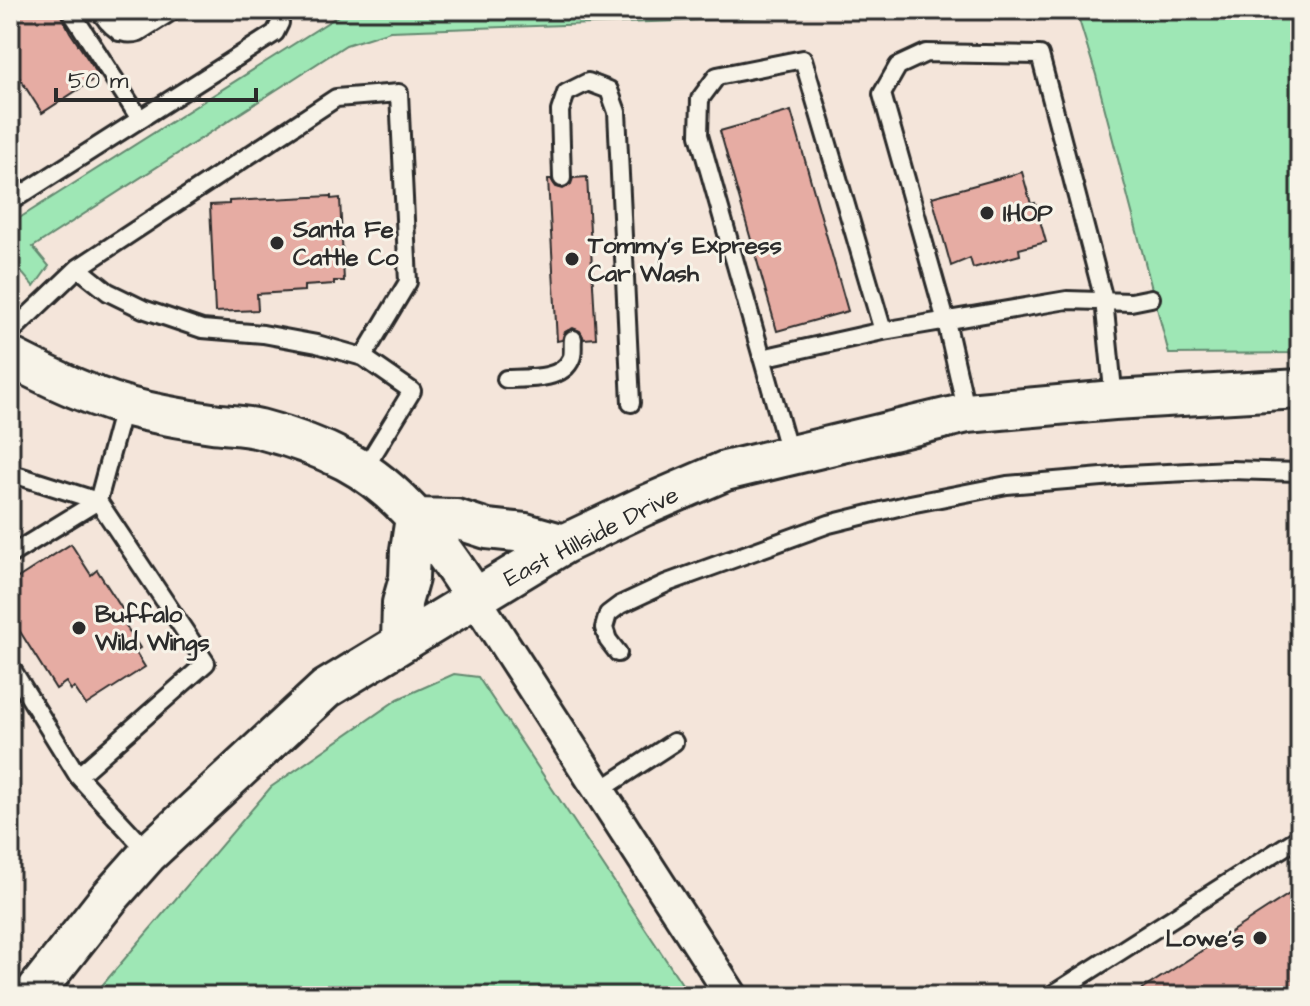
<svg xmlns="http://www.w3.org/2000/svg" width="1310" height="1006" font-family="'Architects Daughter',sans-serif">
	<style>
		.green { fill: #9ee7b5; stroke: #648970; stroke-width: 2 }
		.building { fill: #e6aca3; stroke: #2b2b2b; stroke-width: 2 }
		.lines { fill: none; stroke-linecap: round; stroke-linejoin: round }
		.service-casing { stroke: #2b2b2b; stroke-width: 22 }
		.minor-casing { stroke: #2b2b2b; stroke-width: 36 }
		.tertiary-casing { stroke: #2b2b2b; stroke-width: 44 }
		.service { stroke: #f7f3e8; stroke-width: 16 }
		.minor { stroke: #f7f3e8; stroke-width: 30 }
		.tertiary { stroke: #f7f3e8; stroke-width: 38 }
		.poi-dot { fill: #2b2b2b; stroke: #f7f3e8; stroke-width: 3 }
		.labels { text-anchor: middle; stroke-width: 6; stroke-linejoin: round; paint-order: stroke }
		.poi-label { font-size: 24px; font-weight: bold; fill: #2b2b2b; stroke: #f7f3e8; text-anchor: start }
		.street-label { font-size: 24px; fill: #2b2b2b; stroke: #f7f3e8 }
	</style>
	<rect width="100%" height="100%" fill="#f4e5da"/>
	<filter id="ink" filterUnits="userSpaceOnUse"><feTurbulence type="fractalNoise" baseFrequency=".0125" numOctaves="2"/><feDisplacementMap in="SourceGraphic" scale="16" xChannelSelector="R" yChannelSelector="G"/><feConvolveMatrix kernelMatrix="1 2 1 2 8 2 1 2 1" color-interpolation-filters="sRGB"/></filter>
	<g filter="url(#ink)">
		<path class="green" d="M337,10H887L680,21L390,31L346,45L33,247L49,266L34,287L10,259V224L341,14Z
			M1076,10H1300V353L1169,354L1096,75Z
			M454,674L478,677L690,996H93L271,787L398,699Z"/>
		<path class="building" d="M29,10H59L70,32L99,76L42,113L10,63V22Z
			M791,111L848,311L777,331L720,131Z
			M1022,172L1031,204L1035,203L1046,242L1019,249L1020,255L973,268L970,258L951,266L932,197Z
			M587,177L596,338L584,339L580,331L573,328L565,332L562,340L557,341L548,179H551L556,187L563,189L571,184L573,178Z
			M331,196V199L340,198L344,281H334V284L304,286V291L257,294L258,310L215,312L210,205L229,204V201Z
			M71,544L91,575L97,570L124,612L119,615L140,648L135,651L145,667L86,705L74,687L71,690L66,682L56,689L19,630L10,636V583Z
			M1300,887V996H1132Z"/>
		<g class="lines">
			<g class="service-casing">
				<path id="service" d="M70,10L140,119
					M99,10C109,25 120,38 139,32L174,10
					M107,21L125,10
					M119,32L152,10
					M562,178L560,111L566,93L588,82L609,90L617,112L631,403
					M10,202L275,33L280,23L279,10
					M883,331L1067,300L1131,302L1151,298
					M10,333L78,268L336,98L399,93L408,282L363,357L317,344L263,334L202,329L143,309L108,292L78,268
					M363,357L412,391L363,471
					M762,358L883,331L803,59L717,76L700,99L699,135C729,242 759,349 790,456
					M506,379C526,378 562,381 571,359C574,354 572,345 573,339
					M124,405L98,501L206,663L78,776L149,853
					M967,413L946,321L882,94L898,66L926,53L1040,55L1104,300L1114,400
					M10,476L13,474L98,501
					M10,555L98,501
					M618,653L608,640L604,628L608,614L620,605L667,583L829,524L910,504L1007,485L1126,475L1230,470L1300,472
					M10,666L78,776
					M599,791L674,742
					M1050,996L1300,837"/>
			</g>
			<g class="minor-casing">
				<path id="minor" d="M474,597L732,996"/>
			</g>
			<g class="tertiary-casing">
				<path id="tertiary" d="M10,357C53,379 98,401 145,411C167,416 190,420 212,423C227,425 244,425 260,429C287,436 321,448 346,461C401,490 442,546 474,597
					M415,518L456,519L487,529L525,533L564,544
					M401,642L402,603L409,578L410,550L415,518
					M32,996L109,898L149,853L326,689L564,544L644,506L725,471L967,413L1114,400L1300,389"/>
			</g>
			<use href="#service" class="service"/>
			<use href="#minor" class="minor"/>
			<use href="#tertiary" class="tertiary"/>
		</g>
	</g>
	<g class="poi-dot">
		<circle cx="987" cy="213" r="8"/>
		<circle cx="277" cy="243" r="8"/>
		<circle cx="572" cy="259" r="8"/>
		<circle cx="79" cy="628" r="8"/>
		<circle cx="1260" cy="938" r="8"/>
	</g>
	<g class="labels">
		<g class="poi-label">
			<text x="1003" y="221">IHOP</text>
			<text x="293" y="237">Santa Fe<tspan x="293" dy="28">Cattle Co</tspan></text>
			<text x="588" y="253">Tommy's Express<tspan x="588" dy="28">Car Wash</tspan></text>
			<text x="95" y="622">Buffalo<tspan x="95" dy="28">Wild Wings</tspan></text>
			<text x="1244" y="946" text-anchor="end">Lowe's</text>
		</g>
		<g class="street-label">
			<text transform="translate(591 536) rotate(-27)" y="8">East Hillside Drive</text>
		</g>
	</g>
	<rect width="1310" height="1006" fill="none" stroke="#f7f3e8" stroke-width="40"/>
	<rect x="20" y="20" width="1270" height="966" fill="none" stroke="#2b2b2b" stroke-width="3" filter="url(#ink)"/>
	<path d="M56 88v12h200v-12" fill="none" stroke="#2b2b2b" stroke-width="4"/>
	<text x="68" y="88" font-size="24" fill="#2b2b2b" stroke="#f7f3e8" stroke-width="6" paint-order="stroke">50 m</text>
</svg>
